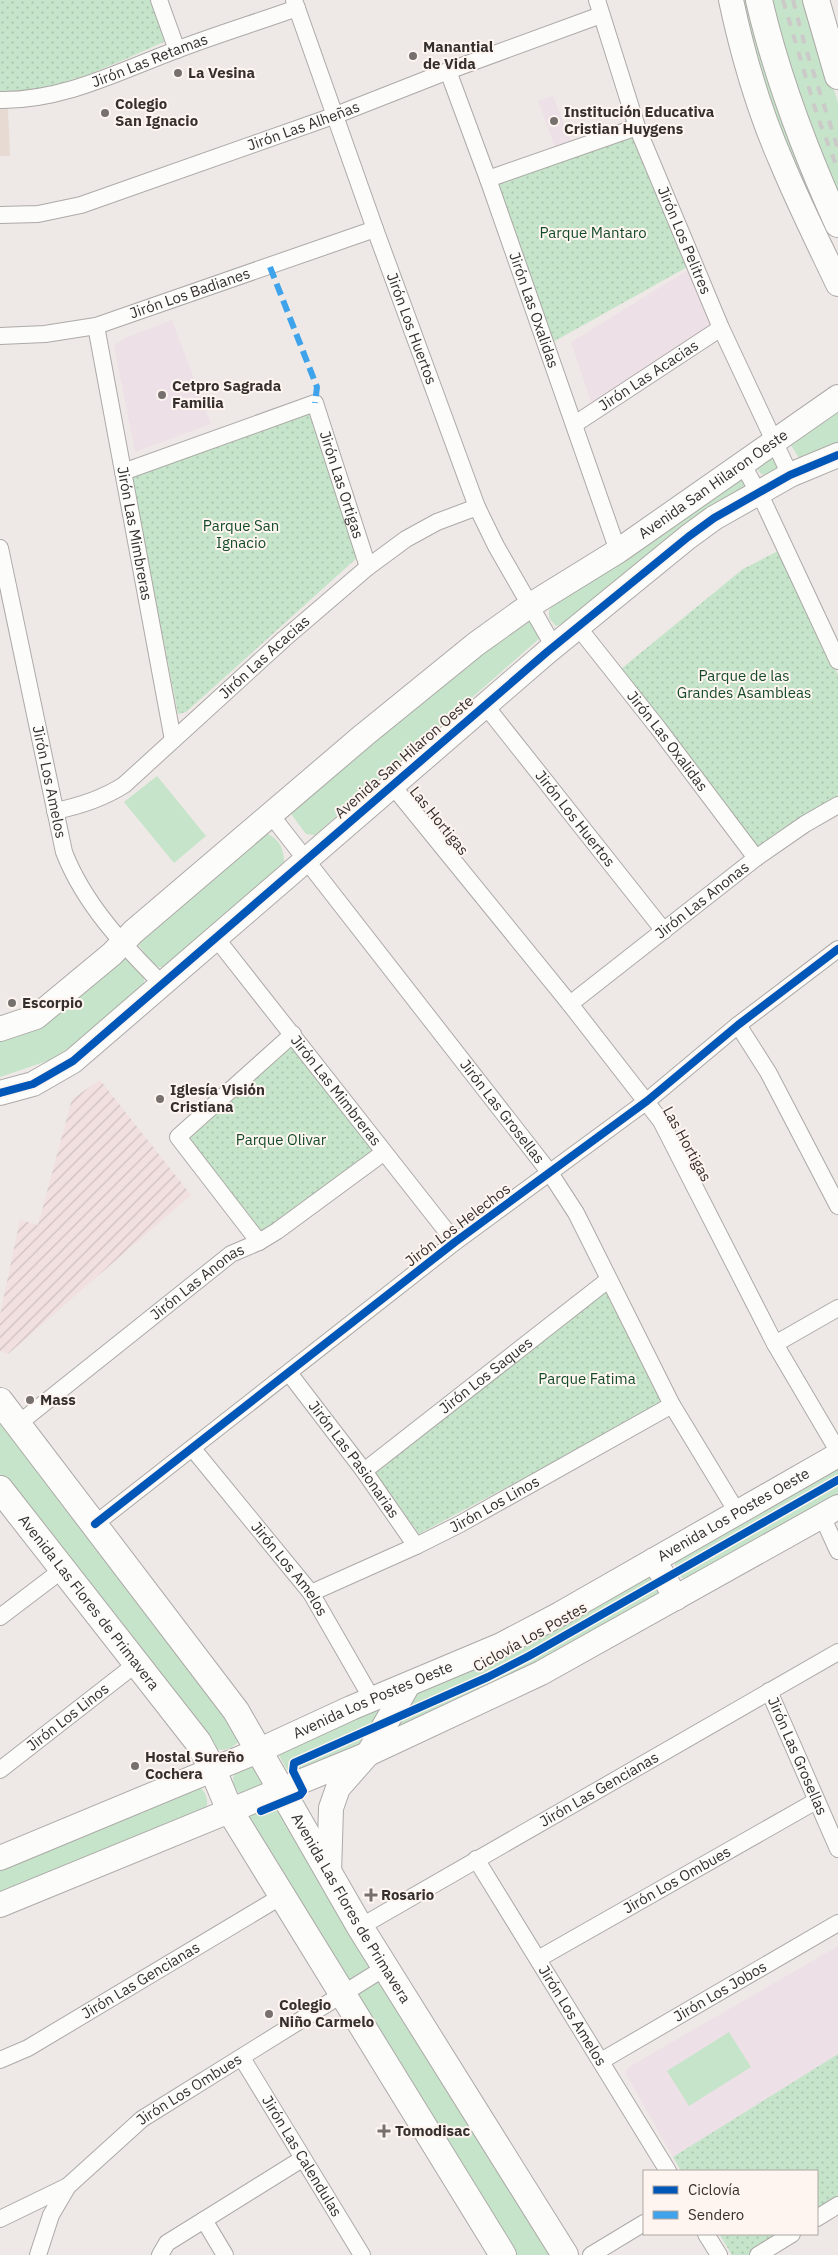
<svg xmlns="http://www.w3.org/2000/svg" width="838" height="2255" font-family="'IBM Plex Sans',sans-serif">
	<style>
		.built { fill: #e6dad3 }
		.industrial { fill: url(#industrial-furrows) }
		.education { fill: #eee0e7 }
		.green { fill: #c5e4ca }
		.park { fill: url(#park-dots) }
		.lines { fill: none; stroke-linecap: round; stroke-linejoin: round }
		.street-casing { stroke: #ada9a7; stroke-width: 18 }
		.secondary-casing { stroke: #ada9a7; stroke-width: 26 }
		.primary-casing { stroke: #ada9a7; stroke-width: 28 }
		.street { stroke: #fcfcfb; stroke-width: 16 }
		.secondary { stroke: #fcfcfb; stroke-width: 24 }
		.primary { stroke: #fcfcfb; stroke-width: 26 }
		.rail { stroke: #cccac9; stroke-width: 4; stroke-dasharray: 9 9; stroke-linecap: butt }
		.quiet { stroke: #3ea3eb; stroke-width: 6; stroke-dasharray: 12 6; stroke-linecap: butt }
		.cycleway-casing { stroke: #fef5f0; stroke-width: 11 }
		.cycleway { stroke: #0057b8; stroke-width: 8 }
		.poi-dot { fill: #76716e; stroke: #fef5f0; stroke-width: 2 }
		.labels { text-anchor: middle; stroke-width: 4; stroke-linejoin: round; paint-order: stroke }
		.poi-label { font-size: 15px; font-weight: bold; fill: #35302e; stroke: #fef5f0; text-anchor: start }
		.street-label { font-size: 15px; fill: #35302e; stroke: #fef5f0 }
		.park-label { font-size: 15px; fill: #144c29; stroke: #fef5f0 }
	</style>
	<defs>
		<pattern id="industrial-furrows" width="10" height="10" patternUnits="userSpaceOnUse" patternTransform="scale(1.25)"><rect width="10" height="10" fill="#f1e0df"/><path d="M-1 1l2-2M0 10L10 0M9 11l2-2" fill="none" stroke="#cfc0c0"/></pattern>
		<pattern id="park-dots" width="8" height="8" patternUnits="userSpaceOnUse" patternTransform="scale(1.25)"><rect width="8" height="8" fill="#c5e4ca"/><path d="M2 2h.1M6 6h.1" fill="none" stroke="#aac4ae" stroke-width="1.8" stroke-linecap="round"/></pattern>
	</defs>
	<rect width="100%" height="100%" fill="#eee9e6"/>
	<path class="built" d="M0,108H8L10,156H0Z"/>
	<path class="industrial" d="M100,1080L191,1195L8,1354L0,1351V1315L20,1220L38,1225L72,1099Z"/>
	<path class="education" d="M553,96L571,141L555,147L538,101Z
		M688,270L712,326L592,405L571,342Z
		M172,320L211,424L135,452L114,346L125,338Z
		M838,1946V2054L673,2157L625,2072L629,2067Z"/>
	<path class="green" d="M742,0H752L812,187L816,216L760,77Z
		M767,0H808L838,103V206Z
		M838,404V442L799,458L790,444Z
		M770,452L779,467L765,475L761,474L756,467Z
		M739,474L747,487L571,621L556,626L549,618V610L556,602Z
		M530,618L540,638L315,835L306,834L289,811L427,688Z
		M157,776L206,836L174,863L124,802Z
		M261,831C276,836 284,845 284,862L165,968L154,966L137,943Z
		M125,957L145,975L143,988L81,1040L50,1060L0,1077V1033Z
		M0,1415L243,1737C234,1747 225,1754 212,1747L0,1474Z
		M838,1464V1500L686,1581C677,1573 672,1568 677,1556Z
		M654,1574L663,1598L390,1738L412,1689Z
		M388,1701L372,1741L293,1781L276,1750Z
		M250,1763L265,1772L263,1790L240,1794C234,1787 231,1782 235,1772Z
		M196,1784C208,1792 209,1802 205,1815L0,1893V1864Z
		M277,1800L554,2255H513L243,1819L247,1811Z
		M729,2032L751,2067L689,2106L667,2071Z"/>
	<path class="park" d="M0,0H152L166,41C114,64 58,92 0,93Z
		M632,135L689,266L553,342L496,184Z
		M308,409L359,556L186,712L178,714L131,474Z
		M778,551L838,675V800L756,850L621,669L743,569Z
		M295,1041L376,1149L264,1236L190,1139V1132Z
		M606,1291L664,1403L419,1534L374,1471Z
		M838,2054V2200L817,2213V2171H681L673,2157Z
		M719,2234H785L751,2255H732Z"/>
	<g class="lines">
		<g class="street-casing">
			<g id="street">
				<path d="M159,0L177,50"/>
				<path id="s1" d="M294,0L375,229L477,507L496,546L554,647"/>
				<path id="s2" d="M597,0L637,127L721,328L790,475"/>
				<path id="s3" d="M448,71L488,179L618,551"/>
				<path id="s4" d="M0,100C61,101 116,73 171,52C212,36 255,23 297,8"/>
				<path d="M488,179L637,127"/>
				<path id="s5" d="M0,215L38,214L81,205L336,115L448,71L601,15"/>
				<path id="s6" d="M96,326L173,740"/>
				<path id="s7" d="M0,336L45,334L96,326L375,229"/>
				<path id="s8" d="M575,424L721,328"/>
				<path d="M743,465L764,503L838,661"/>
				<path id="s9" d="M123,472L315,403L368,567"/>
				<path id="s10" d="M0,548L64,852C84,904 124,946 163,985"/>
				<path id="s11" d="M578,627L658,728L756,858"/>
				<path id="s12" d="M485,705L664,931"/>
				<path d="M392,785L570,1004L661,1121L775,1344L838,1451"/>
				<path id="s13" d="M55,811C80,806 102,799 124,785L284,639L368,567L406,539L437,522L477,507"/>
				<path id="s14" d="M271,815L550,1173L576,1213L672,1405L737,1512"/>
				<path id="s15" d="M216,938L455,1242"/>
				<path id="s16" d="M570,1004L756,858L805,824L838,805"/>
				<path d="M738,1025L768,1072L838,1206"/>
				<path d="M259,1242L178,1137L293,1034"/>
				<path d="M775,1344L838,1308"/>
				<path id="s17" d="M289,1373L364,1471L416,1546"/>
				<path id="s18" d="M18,1424L231,1254L259,1242L277,1231L383,1153"/>
				<path id="s19" d="M193,1449L311,1593L372,1699"/>
				<path id="s20" d="M364,1471L608,1280"/>
				<path d="M822,1516L838,1551"/>
				<path d="M95,1524L455,1242L647,1101L738,1025L838,949"/>
				<path id="s21" d="M311,1593L416,1546L460,1524L672,1405"/>
				<path d="M0,1617L62,1570"/>
				<path id="s22" d="M769,1691L838,1849"/>
				<path id="s23" d="M0,1770L136,1664"/>
				<path id="s24" d="M476,1859L668,2171"/>
				<path id="s25" d="M360,1927L838,1652"/>
				<path id="s26" d="M538,1959L816,1801"/>
				<path id="s27" d="M242,2058L362,2255"/>
				<path id="s28" d="M0,2060L28,2048L282,1896"/>
				<path id="s29" d="M601,2061L838,1923"/>
				<path d="M817,2218L838,2205"/>
				<path id="s30" d="M0,2219L68,2186L142,2119L386,1967"/>
				<path d="M204,2220L225,2255"/>
				<path d="M706,2234L719,2255"/>
				<path d="M38,2255L51,2215L68,2186"/>
				<path d="M160,2255L167,2243L302,2159"/>
				<path d="M591,2255L644,2223"/>
				<path d="M758,2255L792,2234"/>
			</g>
		</g>
		<g class="secondary-casing">
			<g id="secondary">
				<path d="M731,0C743,56 759,111 782,163C799,204 819,244 838,284"/>
				<path id="s31" d="M0,1029L36,1017L112,954L133,932L364,735L476,644L529,606L618,551L838,397"/>
				<path d="M0,1093L33,1084L73,1061L547,652L688,537L714,518L790,475L838,455"/>
				<path d="M654,1560L676,1598"/>
				<path id="s32" d="M0,1858L260,1750L351,1708L501,1645L560,1614L838,1455"/>
				<path d="M329,1873L331,1808L338,1788L368,1754L408,1685"/>
				<path d="M0,1905L368,1754L541,1673L838,1507"/>
			</g>
		</g>
		<g class="primary-casing">
			<g id="primary">
				<path d="M759,0C777,78 805,151 838,224"/>
				<path d="M816,0L838,76"/>
				<path id="s33" d="M0,1401L236,1711L360,1927L565,2255"/>
				<path id="s34" d="M0,1489L198,1742L213,1770L230,1811L503,2255"/>
			</g>
		</g>
		<use href="#street" class="street"/>
		<use href="#secondary" class="secondary"/>
		<use href="#primary" class="primary"/>
		<path class="rail" d="M783,0L817,115L838,170
			M793,0L805,46L838,149"/>
		<path class="quiet" d="M270,267L317,387L315,403"/>
		<g class="cycleway-casing">
			<path id="cycleway" d="M0,1093L33,1084L73,1061L547,652L688,537L714,518L790,475L838,455
				M95,1524L455,1242L647,1101L738,1025L838,949
				M261,1811L300,1795L303,1791L293,1771L294,1763L488,1677L529,1656L838,1480"/>
		</g>
		<use href="#cycleway" class="cycleway"/>
	</g>
	<g class="poi-dot">
		<circle cx="413" cy="56" r="5"/>
		<circle cx="178" cy="73" r="5"/>
		<circle cx="105" cy="113" r="5"/>
		<circle cx="554" cy="121" r="5"/>
		<circle cx="162" cy="395" r="5"/>
		<circle cx="12" cy="1003" r="5"/>
		<circle cx="160" cy="1099" r="5"/>
		<circle cx="30" cy="1400" r="5"/>
		<circle cx="135" cy="1766" r="5"/>
		<path d="M368.5 1887.5h5v5h5v5h-5v5h-5v-5h-5v-5h5z"/>
		<circle cx="269" cy="2014" r="5"/>
		<path d="M381.5 2123.5h5v5h5v5h-5v5h-5v-5h-5v-5h5z"/>
	</g>
	<g class="labels">
		<g class="poi-label">
			<text x="423" y="52">Manantial<tspan x="423" dy="17">de Vida</tspan></text>
			<text x="188" y="78">La Vesina</text>
			<text x="115" y="109">Colegio<tspan x="115" dy="17">San Ignacio</tspan></text>
			<text x="564" y="117">Institución Educativa<tspan x="564" dy="17">Cristian Huygens</tspan></text>
			<text x="172" y="391">Cetpro Sagrada<tspan x="172" dy="17">Familia</tspan></text>
			<text x="22" y="1008">Escorpio</text>
			<text x="170" y="1095">Iglesía Visión<tspan x="170" dy="17">Cristiana</tspan></text>
			<text x="40" y="1405">Mass</text>
			<text x="145" y="1762">Hostal Sureño<tspan x="145" dy="17">Cochera</tspan></text>
			<text x="381" y="1900">Rosario</text>
			<text x="279" y="2010">Colegio<tspan x="279" dy="17">Niño Carmelo</tspan></text>
			<text x="395" y="2136">Tomodisac</text>
		</g>
		<g class="street-label">
			<text dy="5" stroke="none"><textPath href="#s4" startOffset="156">Jirón Las Retamas</textPath></text>
			<text dy="5" stroke="none"><textPath href="#s5" startOffset="318">Jirón Las Alheñas</textPath></text>
			<text dy="5" stroke="none"><textPath href="#s2" startOffset="256">Jirón Los Pelitres</textPath></text>
			<text dy="5" stroke="none"><textPath href="#s7" startOffset="196">Jirón Los Badianes</textPath></text>
			<text dy="5" stroke="none"><textPath href="#s3" startOffset="254">Jirón Las Oxalidas</textPath></text>
			<text dy="5" stroke="none"><textPath href="#s1" startOffset="349">Jirón Los Huertos</textPath></text>
			<text dy="5" stroke="none"><textPath href="#s8" startOffset="88">Jirón Las Acacias</textPath></text>
			<text dy="5" stroke="none"><textPath href="#s31" startOffset="901">Avenida San Hilaron Oeste</textPath></text>
			<text dy="5" stroke="none"><textPath href="#s9" startOffset="290">Jirón Las Ortigas</textPath></text>
			<text dy="5" stroke="none"><textPath href="#s6" startOffset="211">Jirón Las Mimbreras</textPath></text>
			<text dy="5" stroke="none"><textPath href="#s13" startOffset="264">Jirón Las Acacias</textPath></text>
			<text dy="5" stroke="none"><textPath href="#s11" startOffset="145">Jirón Las Oxalidas</textPath></text>
			<text transform="translate(404 757) rotate(-41)" y="5">Avenida San Hilaron Oeste</text>
			<text dy="5" stroke="none"><textPath href="#s10" startOffset="239">Jirón Los Amelos</textPath></text>
			<text dy="5" stroke="none"><textPath href="#s12" startOffset="145">Jirón Los Huertos</textPath></text>
			<text transform="translate(439 821) rotate(51)" y="5">Las Hortigas</text>
			<text dy="5" stroke="none"><textPath href="#s16" startOffset="168">Jirón Las Anonas</textPath></text>
			<text dy="5" stroke="none"><textPath href="#s15" startOffset="194">Jirón Las Mimbreras</textPath></text>
			<text dy="5" stroke="none"><textPath href="#s14" startOffset="376">Jirón Las Grosellas</textPath></text>
			<text transform="translate(687 1144) rotate(61)" y="5">Las Hortigas</text>
			<text transform="translate(458 1225) rotate(-37)" y="5">Jirón Los Helechos</text>
			<text dy="5" stroke="none"><textPath href="#s18" startOffset="229">Jirón Las Anonas</textPath></text>
			<text dy="5" stroke="none"><textPath href="#s20" startOffset="155">Jirón Los Saques</textPath></text>
			<text dy="5" stroke="none"><textPath href="#s17" startOffset="108">Jirón Las Pasionarias</textPath></text>
			<text dy="5" stroke="none"><textPath href="#s21" startOffset="204">Jirón Los Linos</textPath></text>
			<text dy="5" stroke="none"><textPath href="#s32" startOffset="811">Avenida Los Postes Oeste</textPath></text>
			<text dy="5" stroke="none"><textPath href="#s19" startOffset="154">Jirón Los Amelos</textPath></text>
			<text dy="5" stroke="none"><textPath href="#s34" startOffset="144">Avenida Las Flores de Primavera</textPath></text>
			<text transform="translate(530 1637) rotate(-29)" y="5">Ciclovía Los Postes</text>
			<text dy="5" stroke="none"><textPath href="#s32" startOffset="405">Avenida Los Postes Oeste</textPath></text>
			<text dy="5" stroke="none"><textPath href="#s23" startOffset="86">Jirón Los Linos</textPath></text>
			<text dy="5" stroke="none"><textPath href="#s22" startOffset="71">Jirón Las Grosellas</textPath></text>
			<text dy="5" stroke="none"><textPath href="#s25" startOffset="276">Jirón Las Gencianas</textPath></text>
			<text dy="5" stroke="none"><textPath href="#s26" startOffset="160">Jirón Los Ombues</textPath></text>
			<text dy="5" stroke="none"><textPath href="#s33" startOffset="618">Avenida Las Flores de Primavera</textPath></text>
			<text dy="5" stroke="none"><textPath href="#s28" startOffset="162">Jirón Las Gencianas</textPath></text>
			<text dy="5" stroke="none"><textPath href="#s29" startOffset="138">Jirón Los Jobos</textPath></text>
			<text dy="5" stroke="none"><textPath href="#s24" startOffset="184">Jirón Los Amelos</textPath></text>
			<text dy="5" stroke="none"><textPath href="#s30" startOffset="231">Jirón Los Ombues</textPath></text>
			<text dy="5" stroke="none"><textPath href="#s27" startOffset="115">Jirón Las Calendulas</textPath></text>
		</g>
		<g class="park-label">
			<text x="593" y="238">Parque Mantaro</text>
			<text x="241" y="531">Parque San<tspan x="241" dy="17">Ignacio</tspan></text>
			<text x="744" y="681">Parque de las<tspan x="744" dy="17">Grandes Asambleas</tspan></text>
			<text x="281" y="1145">Parque Olivar</text>
			<text x="587" y="1384">Parque Fatima</text>
		</g>
	</g>
	<rect x="643" y="2170" width="175" height="65" fill="#fef5f0" stroke="#aea6a2"/>
	<rect x="653" y="2186" width="25" height="8" fill="#0057b8" stroke="#aea6a2"/>
	<text x="688" y="2195" font-size="15" fill="#35302e">Ciclovía</text>
	<rect x="653" y="2211" width="25" height="8" fill="#3ea3eb" stroke="#aea6a2"/>
	<text x="688" y="2220" font-size="15" fill="#35302e">Sendero</text>
</svg>
